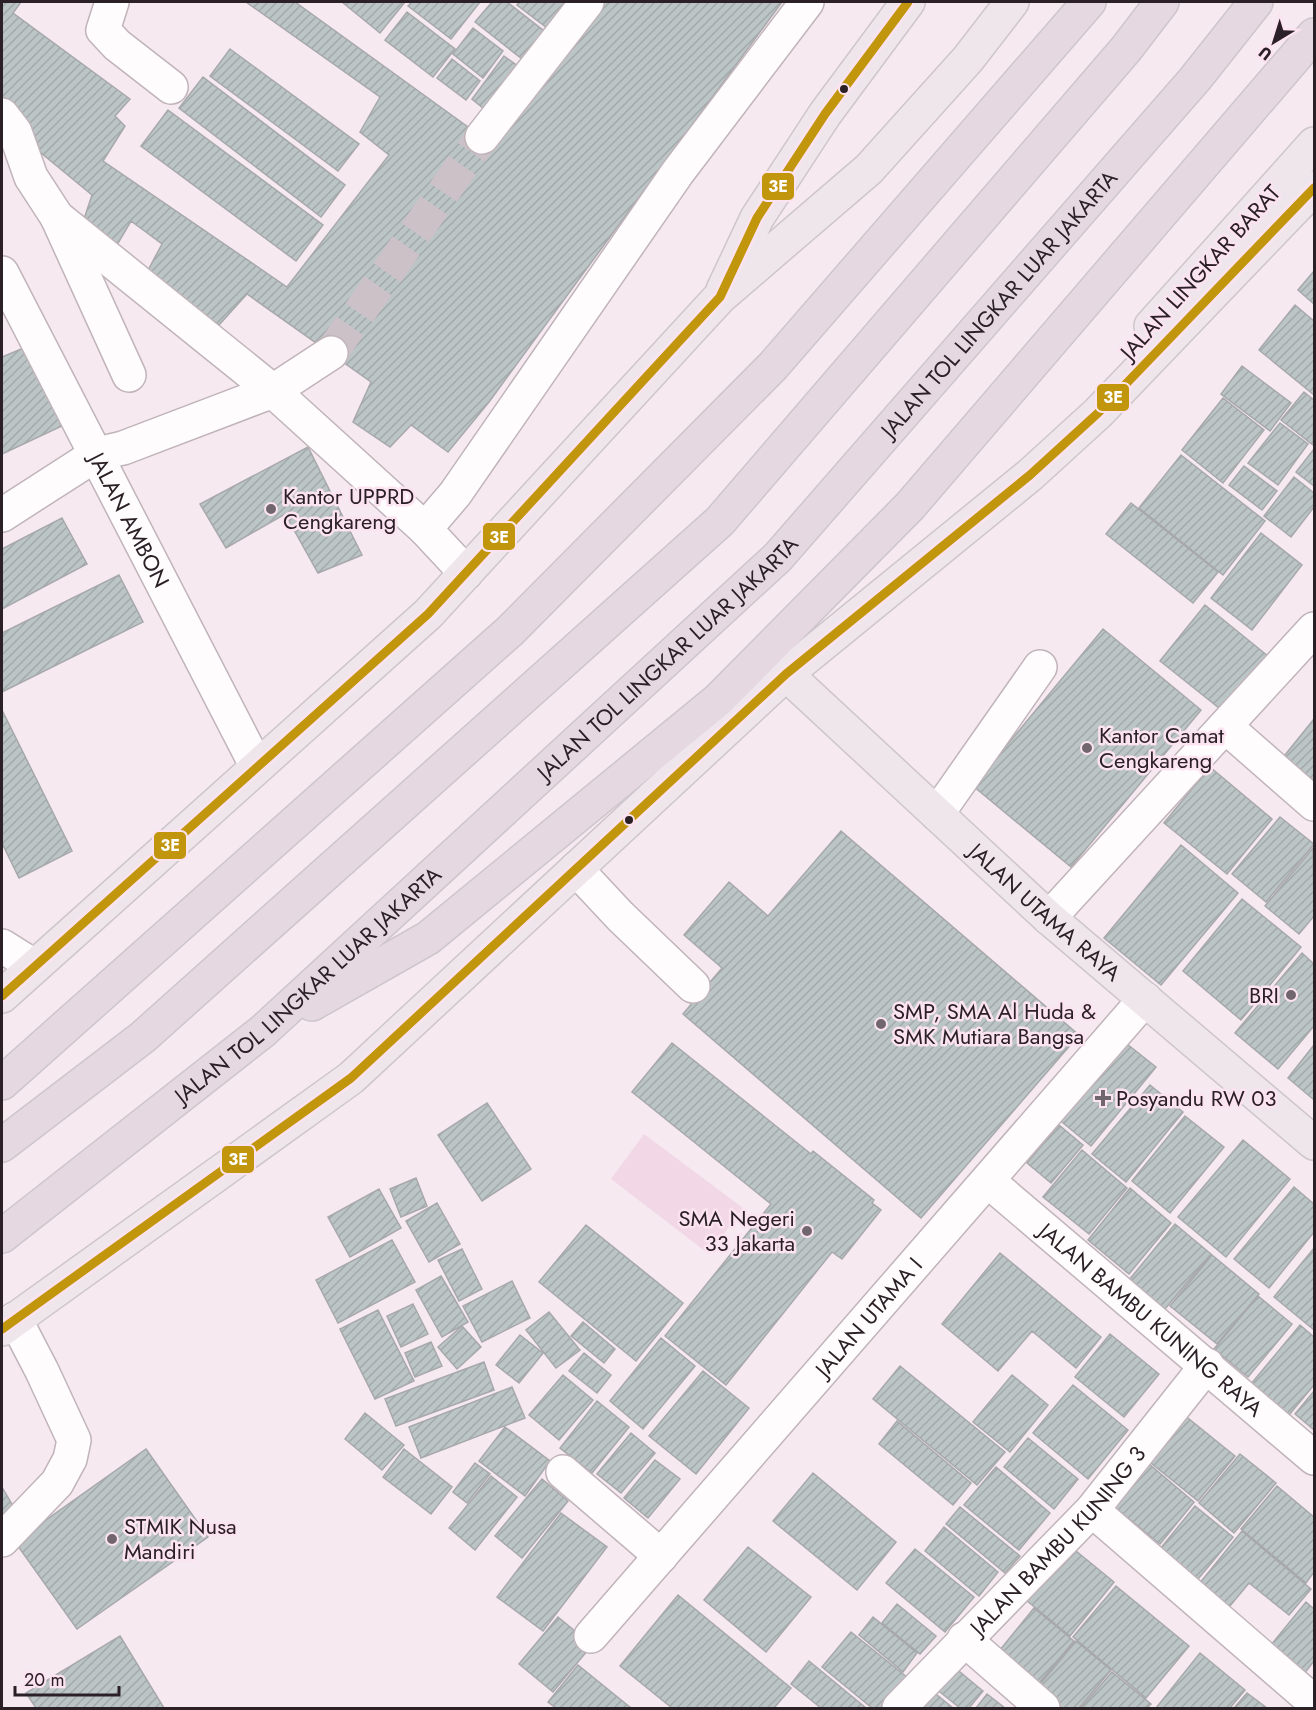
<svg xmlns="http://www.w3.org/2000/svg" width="1316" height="1710" font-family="Jost,sans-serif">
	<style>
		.park { fill: #f2d7e6 }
		.building { fill: url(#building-hatch); stroke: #a7a8aa; stroke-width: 1.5 }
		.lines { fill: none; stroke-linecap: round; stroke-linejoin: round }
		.minor-tunnel { stroke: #cdc1c8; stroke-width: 33; stroke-dasharray: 33 16; stroke-linecap: butt }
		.minor-casing { stroke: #c0b4ba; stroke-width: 36 }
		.major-casing { stroke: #cdc6ca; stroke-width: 36 }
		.highway-casing { stroke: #cdc6ca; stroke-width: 36 }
		.minor { stroke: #fefcfd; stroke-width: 33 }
		.major { stroke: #efe6ec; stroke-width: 33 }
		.highway { stroke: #e6d8e0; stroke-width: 33 }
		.bus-1-casing { stroke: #fce3f0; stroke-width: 14 }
		.bus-1 { stroke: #c1950c; stroke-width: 9 }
		.bus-dot { fill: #2b2026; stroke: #fce3f0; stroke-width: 2 }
		.poi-dot { fill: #72666d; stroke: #fce3f0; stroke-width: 2 }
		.labels { text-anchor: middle; stroke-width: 5; stroke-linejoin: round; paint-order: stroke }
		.street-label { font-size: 22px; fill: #2b2026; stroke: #fce3f0 }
		.poi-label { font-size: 22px; fill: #2b2026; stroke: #fce3f0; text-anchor: start }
		.line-badge { stroke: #fce3f0; stroke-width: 2 }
		.badge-label { font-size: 16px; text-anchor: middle; font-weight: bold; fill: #fff }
	</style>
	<defs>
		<pattern id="building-hatch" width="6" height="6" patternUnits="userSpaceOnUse" patternTransform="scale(1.5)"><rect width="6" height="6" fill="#bcc5c5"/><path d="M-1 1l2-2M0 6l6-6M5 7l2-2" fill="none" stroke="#a2a9a9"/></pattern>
	</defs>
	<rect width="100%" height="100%" fill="#f6e9f0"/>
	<path class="park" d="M644,1134L743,1208L709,1254L611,1179Z"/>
	<path class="building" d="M2,2H21L13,13L130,99L115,116L125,126L103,161L287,287L389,155L360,132L380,97L246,2H295L482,137L595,2H782L489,402L448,452L411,425L390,447L353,422L371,382L247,294L219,325L146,274L162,244L131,221L114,250L81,228L92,195L35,148L2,104Z
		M342,2H405L380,33Z
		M412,2H480L451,39L408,6Z
		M492,2H507L553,38L531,66L475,22Z
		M519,2H574L551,31L517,5Z
		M407,12L455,49L433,77L385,40Z
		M473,28L503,51L483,78L453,54Z
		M230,49L359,144L338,171L210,76Z
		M504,56L522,69L489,113L472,99Z
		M452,59L480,81L466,100L437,78Z
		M203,77L345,185L321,217L179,108Z
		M168,110L323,225L296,261L141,146Z
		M1314,271V304L1298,290Z
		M1295,305L1314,321V395L1259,350Z
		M26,347L62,426L2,454V357Z
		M1242,366L1291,403L1270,431L1221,394Z
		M1304,392L1314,400L1313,445L1281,420Z
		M1223,398L1264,430L1223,483L1182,450Z
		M1280,423L1308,444L1278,485L1248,463Z
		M308,447L362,555L318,573L285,514L226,548L200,504Z
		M1314,449V486L1296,472Z
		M1181,455L1265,521L1223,575L1139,508Z
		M1244,466L1277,491L1262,510L1229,485Z
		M1294,477L1314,493V507L1291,537L1264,516Z
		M1131,503L1218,572L1193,603L1106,534Z
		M62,518L87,564L2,609V549Z
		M1261,533L1302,565L1252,630L1211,598Z
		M119,575L143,622L2,692V633Z
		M1205,605L1268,656L1224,712L1160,661Z
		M1103,629L1201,710L1071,867L973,786Z
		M2,710L72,851L19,878L2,843Z
		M1314,719V788L1281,760Z
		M1210,767L1272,819L1227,874L1164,823Z
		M1280,817L1314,844L1266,902L1232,874Z
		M841,831L1079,1035L921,1218L683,1014L722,968L684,935L729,882L768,916Z
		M1181,845L1238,893L1161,985L1104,938Z
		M1313,848L1314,916L1299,934L1265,906Z
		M1242,899L1301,947L1241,1020L1183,971Z
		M1302,953L1314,964V1026L1278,1069L1235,1033Z
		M1122,1040L1156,1067L1091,1146L1057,1118Z
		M672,1043L811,1154L813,1151L874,1200L872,1203L881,1210L842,1259L832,1252L726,1385L665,1336L771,1204L632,1092Z
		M1314,1045V1100L1288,1078Z
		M1150,1085L1183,1112L1126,1182L1092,1154Z
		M487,1103L531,1169L482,1201L438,1135Z
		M1185,1116L1224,1147L1170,1213L1132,1181Z
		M1059,1125L1083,1145L1051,1183L1027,1163Z
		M1243,1140L1290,1179L1226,1257L1178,1217Z
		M1082,1150L1127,1188L1089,1234L1043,1197Z
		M416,1178L427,1206L401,1217L390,1189Z
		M1294,1187L1314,1204V1232L1269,1288L1234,1259Z
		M1130,1188L1171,1223L1129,1274L1088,1240Z
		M379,1189L401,1228L350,1257L328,1217Z
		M437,1203L460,1244L429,1262L406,1221Z
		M1175,1224L1211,1254L1165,1309L1129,1280Z
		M586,1225L683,1303L636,1361L539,1282Z
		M392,1240L415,1282L338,1323L316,1280Z
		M1314,1248V1330L1274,1297Z
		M462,1249L482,1289L459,1301L438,1260Z
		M1000,1253L1101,1337L1076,1368L1032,1331L998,1371L942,1324Z
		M1212,1255L1259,1294L1217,1344L1170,1306Z
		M441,1276L468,1322L442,1337L416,1290Z
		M512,1281L530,1318L482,1342L463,1306Z
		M1258,1296L1292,1324L1248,1377L1214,1349Z
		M413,1304L428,1334L401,1347L387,1316Z
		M378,1310L414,1381L375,1399L340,1329Z
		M549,1312L580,1350L556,1368L526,1330Z
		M583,1322L615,1349L604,1363L571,1336Z
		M1300,1325L1314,1337V1385L1289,1415L1251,1384Z
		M462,1326L481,1347L457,1369L438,1347Z
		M1110,1334L1159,1374L1124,1417L1075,1377Z
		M520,1335L543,1353L519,1383L496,1365Z
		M661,1338L695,1366L643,1429L610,1401Z
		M431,1342L442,1366L415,1377L405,1353Z
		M584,1353L611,1375L597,1393L569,1371Z
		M484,1362L494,1390L396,1426L385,1399Z
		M900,1366L1005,1452L977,1485L873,1399Z
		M703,1371L749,1408L696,1474L649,1436Z
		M563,1375L593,1400L559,1440L529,1415Z
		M1012,1375L1048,1405L1010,1452L973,1422Z
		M1073,1385L1128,1430L1088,1479L1033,1433Z
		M512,1387L525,1418L421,1458L409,1427Z
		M1314,1391V1430L1295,1414Z
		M597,1401L629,1427L592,1473L560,1448Z
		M1178,1410L1235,1456L1198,1501L1141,1455Z
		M365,1413L404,1445L382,1470L345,1439Z
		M897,1421L971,1483L953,1505L879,1444Z
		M505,1427L550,1461L525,1496L479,1461Z
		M631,1433L655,1453L621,1493L597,1474Z
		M1028,1438L1078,1479L1054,1509L1004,1467Z
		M146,1449L208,1537L77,1629L15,1542Z
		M404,1449L452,1487L431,1514L383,1477Z
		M1240,1454L1276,1483L1234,1533L1199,1503Z
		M1142,1458L1194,1502L1160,1544L1107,1501Z
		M655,1460L680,1479L648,1518L624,1498Z
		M475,1463L490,1474L467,1503L453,1492Z
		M996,1467L1050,1513L1019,1550L964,1505Z
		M813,1473L896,1542L857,1590L773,1521Z
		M491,1476L517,1497L475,1550L449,1528Z
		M542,1479L568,1501L522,1558L495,1536Z
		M1277,1486L1314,1517V1572L1306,1583L1241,1529Z
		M2,1487L17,1513L2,1522Z
		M1195,1506L1233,1537L1193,1585L1156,1554Z
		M960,1507L1020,1556L1005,1573L946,1524Z
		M561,1513L607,1547L543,1631L497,1597Z
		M944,1527L998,1572L979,1596L925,1551Z
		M1242,1531L1311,1589L1289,1615L1249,1583L1220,1618L1191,1594Z
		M1065,1542L1114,1582L1070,1636L1021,1596Z
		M748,1547L811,1597L766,1652L704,1600Z
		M915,1549L974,1597L945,1632L886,1583Z
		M1116,1586L1189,1646L1146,1698L1073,1637Z
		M678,1595L791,1688L774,1708H672L620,1666Z
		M1306,1602L1314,1609V1661L1300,1679L1266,1651Z
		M897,1604L936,1636L920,1654L882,1623Z
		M1034,1608L1074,1641L1035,1688L996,1655Z
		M558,1617L592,1645L553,1692L519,1664Z
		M873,1617L917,1653L903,1672L859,1635Z
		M851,1632L908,1678L883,1708H872L822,1667Z
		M120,1636L164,1708H36L26,1693Z
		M1076,1641L1111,1670L1079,1708H1062L1037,1688Z
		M1200,1653L1245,1690L1230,1708H1156Z
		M809,1661L866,1708H821L791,1684Z
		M948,1662L983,1691L969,1708H960L930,1684Z
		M578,1665L631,1708H556L548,1702Z
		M1112,1672L1151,1704L1147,1708H1081Z
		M926,1686L953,1708H908Z
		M1247,1693L1267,1708H1234Z
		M987,1694L1005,1708H976Z"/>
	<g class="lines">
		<path class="minor-tunnel" d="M331,353L482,137"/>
		<g class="minor-casing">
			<g id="minor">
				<path d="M112,2L103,30L117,45L171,87"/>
				<path d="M2,115L15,132L31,177L57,217L129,375"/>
				<path d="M482,137L587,2"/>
				<path d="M57,217L273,391L331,353"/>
				<path id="s1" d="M2,273L256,765"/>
				<path d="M2,515L97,454L123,448L273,391L425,529L466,573"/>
				<path d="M425,529L455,494L678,172L807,2"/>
				<path d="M1226,727L1314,804"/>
				<path d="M937,814L1040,667"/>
				<path d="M576,869L620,916L693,986"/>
				<path d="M1049,918L1314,629"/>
				<path d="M2,946L34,966"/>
				<path id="s2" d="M988,1181L1314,1458"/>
				<path d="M563,1472L661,1556"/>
				<path d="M1092,1510L1314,1702"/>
				<path d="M2,1540L57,1483L70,1459L74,1440L42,1371L15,1319"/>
				<path id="s3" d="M591,1636L1145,999"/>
				<path d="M964,1639L1043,1708"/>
				<path id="s4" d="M899,1708L1092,1510L1207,1365"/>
			</g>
		</g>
		<g class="major-casing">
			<g id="major">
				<path d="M723,290L757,218L825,114L908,2"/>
				<path d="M1151,326L1314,144"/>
				<path id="s5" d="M786,674L1049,918L1314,1143"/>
				<path d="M2,996L428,614L720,297L869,169L968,59L1012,2"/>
				<path d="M2,1329L351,1078L786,674L1030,475L1098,413L1314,188"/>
			</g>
		</g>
		<g class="highway-casing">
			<g id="highway">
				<path d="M312,1004L428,938L718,700L910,506L1314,35"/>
				<path d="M2,1083L510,631L773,366L1089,2"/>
				<path d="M2,1145L143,1037L720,521L1126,49L1162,2"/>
				<path id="s6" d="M2,1236L263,1031L778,557L1195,79L1256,2"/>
			</g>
		</g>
		<use href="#minor" class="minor"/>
		<use href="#major" class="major"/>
		<use href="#highway" class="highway"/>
		<g class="bus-1-casing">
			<path id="bus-1" d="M2,996L428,614L720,297L757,218L825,114L908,2
				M2,1329L351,1078L786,674L1030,475L1098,413L1314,188"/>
		</g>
		<use href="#bus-1" class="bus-1"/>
	</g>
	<g class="bus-dot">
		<circle cx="844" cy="89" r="5"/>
		<circle cx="629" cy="820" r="5"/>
	</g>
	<g class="poi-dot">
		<circle cx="271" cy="509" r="6"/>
		<circle cx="1087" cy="748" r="6"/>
		<circle cx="1291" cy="995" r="6"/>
		<circle cx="881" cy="1024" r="6"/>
		<path d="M1100 1089h6v6h6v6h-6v6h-6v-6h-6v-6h6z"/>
		<circle cx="807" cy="1231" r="6"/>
		<circle cx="112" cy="1539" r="6"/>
	</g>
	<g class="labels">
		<g class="street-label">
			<text transform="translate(1200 272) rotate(-48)" y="8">JALAN LINGKAR BARAT</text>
			<text dy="8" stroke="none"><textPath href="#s6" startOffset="1368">JALAN TOL LINGKAR LUAR JAKARTA</textPath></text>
			<text dy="8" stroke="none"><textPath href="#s1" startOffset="278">JALAN AMBON</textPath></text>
			<text dy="8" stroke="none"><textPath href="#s6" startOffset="882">JALAN TOL LINGKAR LUAR JAKARTA</textPath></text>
			<text dy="8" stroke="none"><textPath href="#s5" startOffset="352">JALAN UTAMA RAYA</textPath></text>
			<text dy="8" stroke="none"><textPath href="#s6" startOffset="396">JALAN TOL LINGKAR LUAR JAKARTA</textPath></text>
			<text dy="8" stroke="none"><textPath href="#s3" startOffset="423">JALAN UTAMA I</textPath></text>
			<text dy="8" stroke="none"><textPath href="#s2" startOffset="214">JALAN BAMBU KUNING RAYA</textPath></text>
			<text dy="8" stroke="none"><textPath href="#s4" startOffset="231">JALAN BAMBU KUNING 3</textPath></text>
		</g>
		<g class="poi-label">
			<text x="283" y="504">Kantor UPPRD<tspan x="283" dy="25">Cengkareng</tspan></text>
			<text x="1099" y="743">Kantor Camat<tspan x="1099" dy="25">Cengkareng</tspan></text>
			<text x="1279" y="1003" text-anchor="end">BRI</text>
			<text x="893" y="1019">SMP, SMA Al Huda &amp;<tspan x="893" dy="25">SMK Mutiara Bangsa</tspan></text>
			<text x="1116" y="1106">Posyandu RW 03</text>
			<text x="795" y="1226" text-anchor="end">SMA Negeri<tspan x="795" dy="25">33 Jakarta</tspan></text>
			<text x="124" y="1534">STMIK Nusa<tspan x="124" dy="25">Mandiri</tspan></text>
		</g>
	</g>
	<g class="line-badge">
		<rect x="761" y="172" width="34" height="29" rx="6" fill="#c1950c"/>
		<rect x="1096" y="383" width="34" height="29" rx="6" fill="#c1950c"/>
		<rect x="482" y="522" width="34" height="29" rx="6" fill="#c1950c"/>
		<rect x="153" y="831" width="34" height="29" rx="6" fill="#c1950c"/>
		<rect x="221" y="1145" width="34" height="29" rx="6" fill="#c1950c"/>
	</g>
	<g class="badge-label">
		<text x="778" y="192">3E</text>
		<text x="1113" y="403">3E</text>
		<text x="499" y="543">3E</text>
		<text x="170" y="851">3E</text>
		<text x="238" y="1165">3E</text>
	</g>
	<rect width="1316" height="1710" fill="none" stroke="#2b2026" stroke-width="6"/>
	<g transform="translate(1274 42) rotate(218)" stroke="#fce3f0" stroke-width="4.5" paint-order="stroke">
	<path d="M0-4.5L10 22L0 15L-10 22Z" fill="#2b2026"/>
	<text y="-9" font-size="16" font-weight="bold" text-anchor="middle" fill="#2b2026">U</text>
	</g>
	<path d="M15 1686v9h104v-9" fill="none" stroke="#2b2026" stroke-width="3"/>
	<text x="24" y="1686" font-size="18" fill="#2b2026" stroke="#fce3f0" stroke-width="4.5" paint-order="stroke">20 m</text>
</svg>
